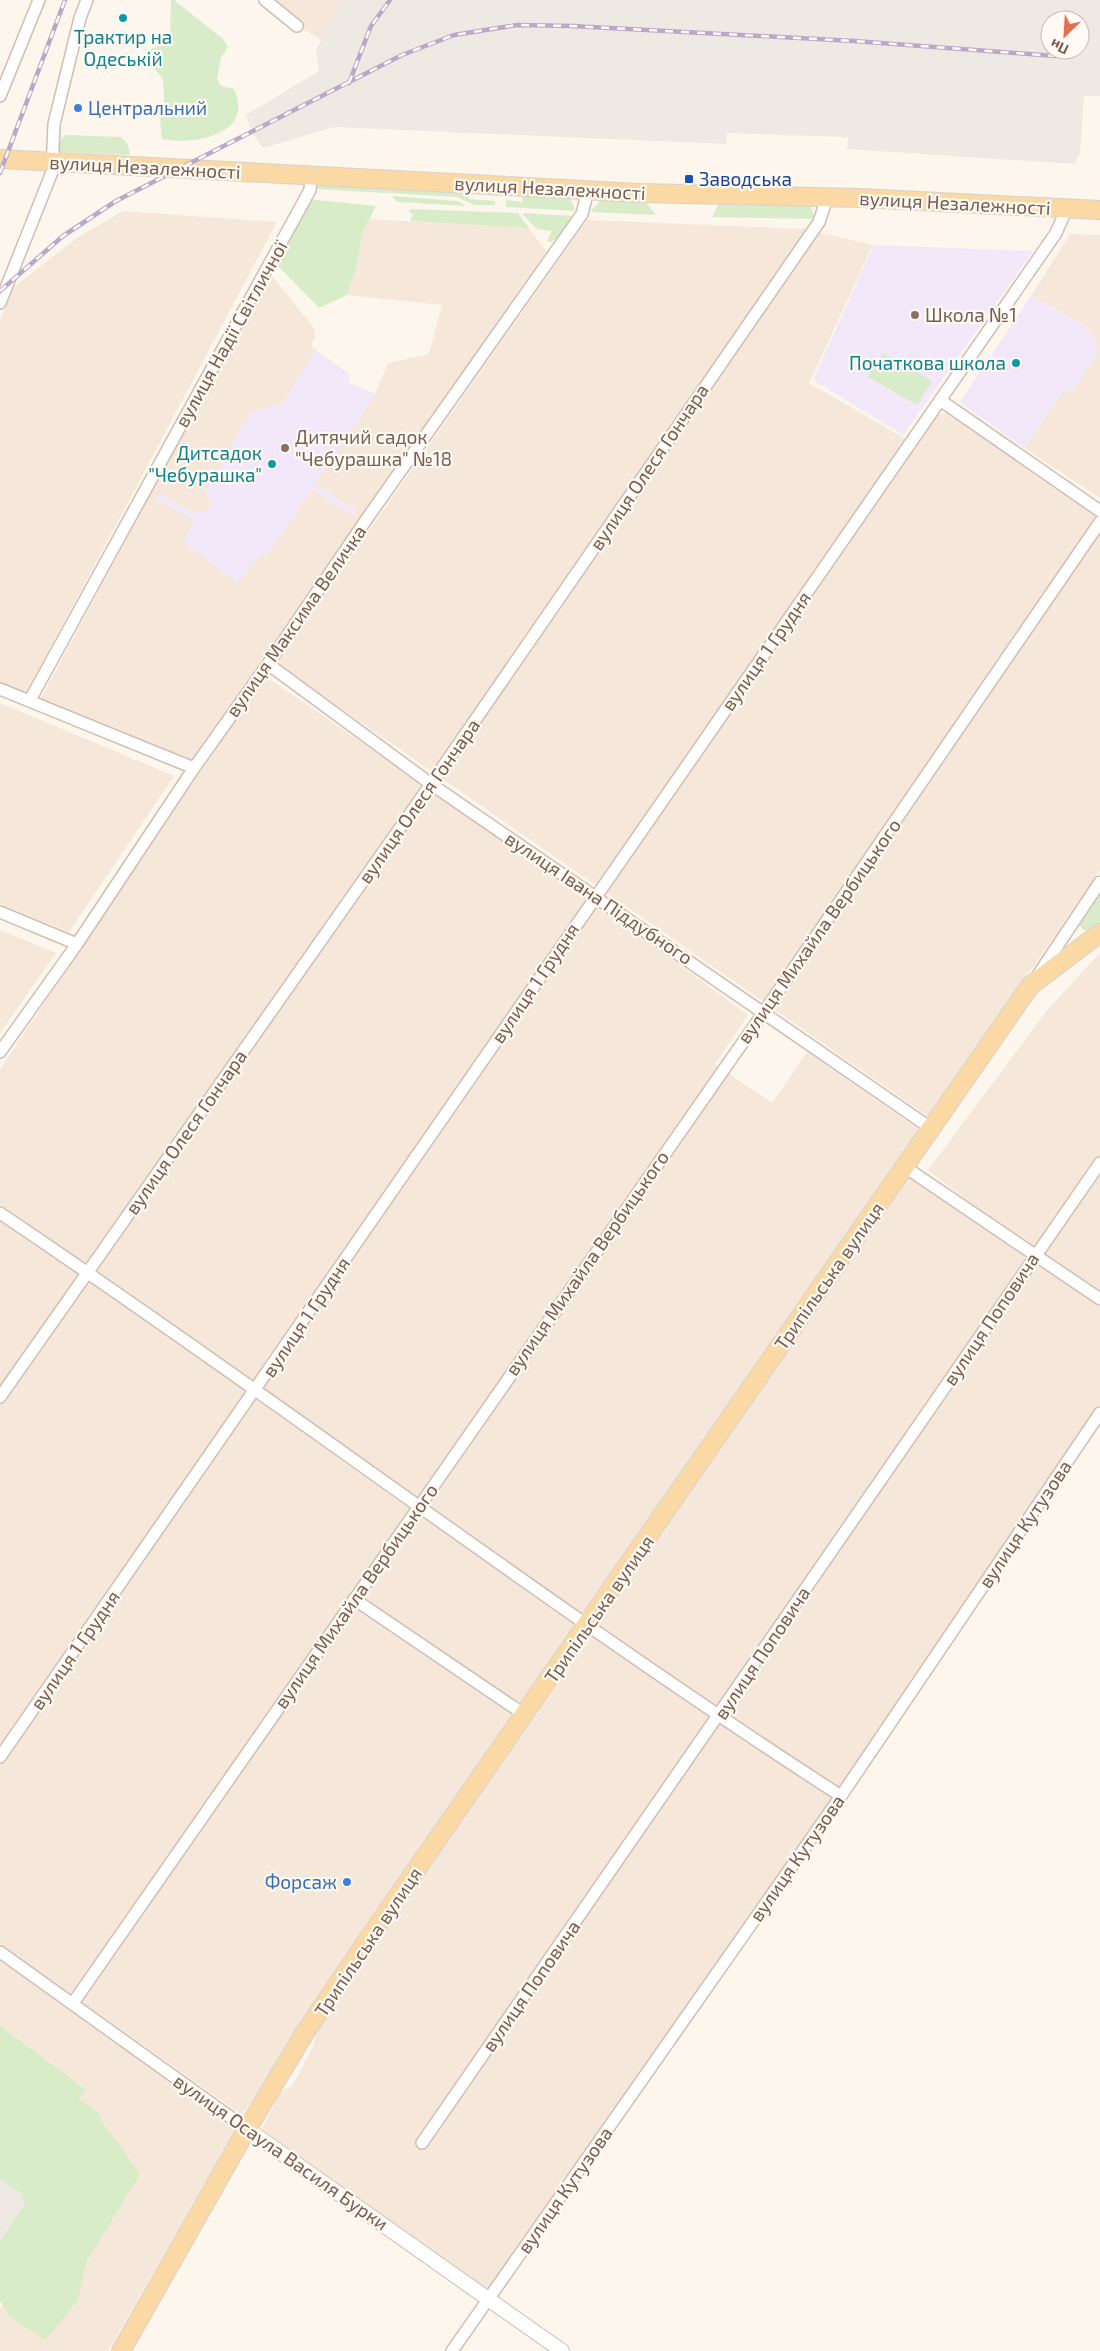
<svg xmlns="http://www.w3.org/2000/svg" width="1100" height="2351" font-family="'Exo 2',sans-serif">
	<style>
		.residential { fill: #f5e8da }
		.industrial { fill: #efe9e4; fill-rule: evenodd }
		.education { fill: #f3e8fa }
		.green { fill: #d8ecc9 }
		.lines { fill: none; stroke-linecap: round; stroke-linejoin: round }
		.minor-casing { stroke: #d1beb0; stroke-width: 14 }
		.tertiary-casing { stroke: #d1beb0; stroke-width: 16 }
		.primary-casing { stroke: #dad1cd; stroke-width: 20 }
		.minor { stroke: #fff; stroke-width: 11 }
		.tertiary { stroke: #fff; stroke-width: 14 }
		.primary { stroke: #fbd9a5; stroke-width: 18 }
		.rail-casing { stroke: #b9a8c9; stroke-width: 4.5 }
		.rail { stroke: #fffaf3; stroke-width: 2.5; stroke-dasharray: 8; stroke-linecap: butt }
		.culture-dot { fill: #0f9aa8; stroke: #fffaf3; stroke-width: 2 }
		.shop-dot { fill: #3f7fe0; stroke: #fffaf3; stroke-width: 2 }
		.transit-dot { fill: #1a4fb4; stroke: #fffaf3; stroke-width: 2 }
		.education-dot { fill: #8d6e63; stroke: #fffaf3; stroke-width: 2 }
		.labels { text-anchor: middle; stroke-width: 4.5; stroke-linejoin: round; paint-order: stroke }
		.culture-label { font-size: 19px; fill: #0d838f; stroke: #fffaf3; text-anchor: end }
		.shop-label { font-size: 19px; fill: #366cbe; stroke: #fffaf3; text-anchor: start }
		.street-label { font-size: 19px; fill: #7a5c4d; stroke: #fffaf3 }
		.transit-label { font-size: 19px; fill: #164399; stroke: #fffaf3; text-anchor: start }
		.education-label { font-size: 19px; fill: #785e54; stroke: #fffaf3; text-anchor: start }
	</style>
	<rect width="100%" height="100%" fill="#fdf6ec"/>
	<path class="residential" d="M265,0H341L322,40L297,26Z
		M123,211L277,222L26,694L0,684V321L14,287L77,238Z
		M369,219L529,228L546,251L531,277L379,491L338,556L193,760L41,698L267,277L272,276L314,328L315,337L311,346L350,375L348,383L375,394L388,363L429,354L442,305L347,295L356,269L363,231Z
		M587,220L805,229L873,245L809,383L916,445L939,415L951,413L1100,519V870L929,1117L276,663Z
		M1070,234L1100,235V498L1024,448L1065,388L1071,393L1083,324L1031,296Z
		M265,676L585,896L748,1015L715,1064L772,1103L807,1052L921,1131L583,1616L0,1204V1069Z
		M0,703L174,776L69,932L0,904Z
		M0,930L56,953L0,1033Z
		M1100,953V1413L489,2299L258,2137L280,2092L292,2086L313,2047L319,2023L595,1632L587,1627L905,1167L1028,1248L928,1170L1048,1009Z
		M0,1220L141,1314L577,1626L494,1740L242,2115L0,1944Z
		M0,1952L239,2123L108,2351H0V2309L3,2304L78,2300L87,2261L101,2237L115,2140L101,2120L100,2114L79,2099L84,2089L0,2026Z"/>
	<path class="industrial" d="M341,0H1100V96H1084L1080,153L1075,164L847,149L848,137L727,133L726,144L334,127L263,148L252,133L246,115L319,71L316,51ZM1050,20H1080V50H1050Z
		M0,2178L22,2194L24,2205L0,2241Z"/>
	<path class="education" d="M874,245L1033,251L903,435L813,380Z
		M1031,296L1083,324L1095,339L1098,353L1071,393L1065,389L1024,448L960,402Z
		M315,350L350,375L348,383L376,394L315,483L357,511L354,516L312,489L266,556L261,555L237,583L184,541L195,520L156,499L159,494L194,513L207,511L212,502L205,493L251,412L283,404Z"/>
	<path class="green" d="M171,0H174L222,38L228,47L221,58L217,79L221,86L234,89C255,134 195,146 162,139L160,120L164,102L163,79L149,62L151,49L170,41Z
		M65,135L121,137L128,145L130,155L59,152L58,143Z
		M316,183L455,190L469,194V199L495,201V205H474L457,197L316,189Z
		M536,194L569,197L574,206V211L506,207V200L522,202V197Z
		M391,196L457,201L467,206L398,202Z
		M603,198H642L656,215L590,212Z
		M308,199L376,206L363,231L356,269L347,295L319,308L277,265Z
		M719,203L806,206L811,207L815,219L712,217Z
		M410,209L518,213L529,228L410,221L413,215L409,212Z
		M524,213L572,216V218L558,237L551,242L547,241L552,231L537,229L523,215Z
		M883,353L932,381L917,405L868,377Z
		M1100,889V925L1092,930H1083L1079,924Z
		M0,2026L85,2089L79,2099L100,2114L101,2120L136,2168L139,2176L87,2261L78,2300L46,2340L9,2317L3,2304L0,2302V2241L24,2205L22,2194L0,2179Z"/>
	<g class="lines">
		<g class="minor-casing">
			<path id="minor" d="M265,0L297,26
				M0,96L39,0
				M0,303L52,172L54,124L80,18L87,0
				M940,400L1100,511
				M268,664L431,784L932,1129
				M0,689L194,768
				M30,700L310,190L311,175
				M0,912L77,944
				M1038,975L1100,882
				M0,1052L77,944L194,768L268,664L366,520L582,214L588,190
				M905,1167L1100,1299
				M0,1213C283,1403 554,1611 841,1796
				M0,1397L431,784L819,222L827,198
				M354,1599L525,1715
				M0,1757L1056,233L1067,208
				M0,1952L247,2129
				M73,2003L764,1012L1100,522
				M422,2143L1100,1163
				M452,2351L841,1796L1100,1413"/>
		</g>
		<g class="tertiary-casing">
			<path id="tertiary" d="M247,2129L562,2351"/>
		</g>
		<g class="primary-casing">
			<path id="primary" d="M0,159L639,193L860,198L1100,210
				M121,2351L247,2129L306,2031L377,1926L1030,986L1100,933"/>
		</g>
		<use href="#minor" class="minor"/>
		<use href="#tertiary" class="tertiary"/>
		<use href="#primary" class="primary"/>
		<g class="rail-casing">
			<path id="rail" d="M349,83L371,26L390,0
				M0,173L65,0
				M0,291L63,236L116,201L402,55L454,35L517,25L572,26L854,41L1055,56"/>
		</g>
		<use href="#rail" class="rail"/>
	</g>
	<g class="culture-dot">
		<circle cx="123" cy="18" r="5"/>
		<circle cx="1016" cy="363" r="5"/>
		<circle cx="272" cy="464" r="5"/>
	</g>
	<g class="shop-dot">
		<circle cx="78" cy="108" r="5"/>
		<circle cx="347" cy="1882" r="5"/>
	</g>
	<rect class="transit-dot" x="684" y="174" width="10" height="10" rx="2.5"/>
	<g class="education-dot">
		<circle cx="915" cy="315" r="5"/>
		<circle cx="285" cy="448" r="5"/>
	</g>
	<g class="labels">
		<g class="culture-label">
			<text x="123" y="44" text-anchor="middle">Трактир на<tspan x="123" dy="22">Одеській</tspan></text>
			<text x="1006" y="370">Початкова школа</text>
			<text x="262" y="460">Дитсадок<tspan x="262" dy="22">"Чебурашка"</tspan></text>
		</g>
		<g class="shop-label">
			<text x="88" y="115">Центральний</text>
			<text x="337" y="1889" text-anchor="end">Форсаж</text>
		</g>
		<g class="street-label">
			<text transform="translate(145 167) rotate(3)" y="7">вулиця Незалежності</text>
			<text transform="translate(550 188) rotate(3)" y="7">вулиця Незалежності</text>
			<text transform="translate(955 203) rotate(3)" y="7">вулиця Незалежності</text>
			<text transform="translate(231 334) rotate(-61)" y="7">вулиця Надії Світличної</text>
			<text transform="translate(649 467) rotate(-56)" y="7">вулиця Олеся Гончара</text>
			<text transform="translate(296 621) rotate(-55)" y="7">вулиця Максима Величка</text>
			<text transform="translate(766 651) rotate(-55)" y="7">вулиця 1 Грудня</text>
			<text transform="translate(419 801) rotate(-55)" y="7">вулиця Олеся Гончара</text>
			<text transform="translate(599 898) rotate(34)" y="7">вулиця Івана Піддубного</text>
			<text transform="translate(819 931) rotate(-55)" y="7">вулиця Михайла Вербицького</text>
			<text transform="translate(535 983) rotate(-56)" y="7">вулиця 1 Грудня</text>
			<text transform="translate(186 1132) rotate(-55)" y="7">вулиця Олеся Гончара</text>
			<text transform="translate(587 1263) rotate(-55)" y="7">вулиця Михайла Вербицького</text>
			<text transform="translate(829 1276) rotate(-55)" y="7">Трипільська вулиця</text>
			<text transform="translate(306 1317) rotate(-56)" y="7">вулиця 1 Грудня</text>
			<text transform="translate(991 1319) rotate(-56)" y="7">вулиця Поповича</text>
			<text transform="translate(1025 1524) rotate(-56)" y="7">вулиця Кутузова</text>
			<text transform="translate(356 1596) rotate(-55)" y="7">вулиця Михайла Вербицького</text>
			<text transform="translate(599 1609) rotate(-55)" y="7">Трипільська вулиця</text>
			<text transform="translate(75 1650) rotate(-55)" y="7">вулиця 1 Грудня</text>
			<text transform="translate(762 1653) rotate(-56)" y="7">вулиця Поповича</text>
			<text transform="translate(797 1858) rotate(-55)" y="7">вулиця Кутузова</text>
			<text transform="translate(368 1942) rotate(-56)" y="7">Трипільська вулиця</text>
			<text transform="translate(531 1986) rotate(-55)" y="7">вулиця Поповича</text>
			<text transform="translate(281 2152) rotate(35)" y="7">вулиця Осаула Василя Бурки</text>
			<text transform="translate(565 2190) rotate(-55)" y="7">вулиця Кутузова</text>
		</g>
		<g class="transit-label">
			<text x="699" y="186">Заводська</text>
		</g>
		<g class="education-label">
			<text x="925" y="322">Школа №1</text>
			<text x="295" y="444">Дитячий садок<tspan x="295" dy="22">"Чебурашка" №18</tspan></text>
		</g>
	</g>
	<g transform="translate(1065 35) rotate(205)"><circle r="24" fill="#fffaf3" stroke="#cabbb1"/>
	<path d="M0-4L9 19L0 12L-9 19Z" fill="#e76f51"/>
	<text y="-8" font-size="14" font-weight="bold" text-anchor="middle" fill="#7a5c4d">Пн</text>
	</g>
</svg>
